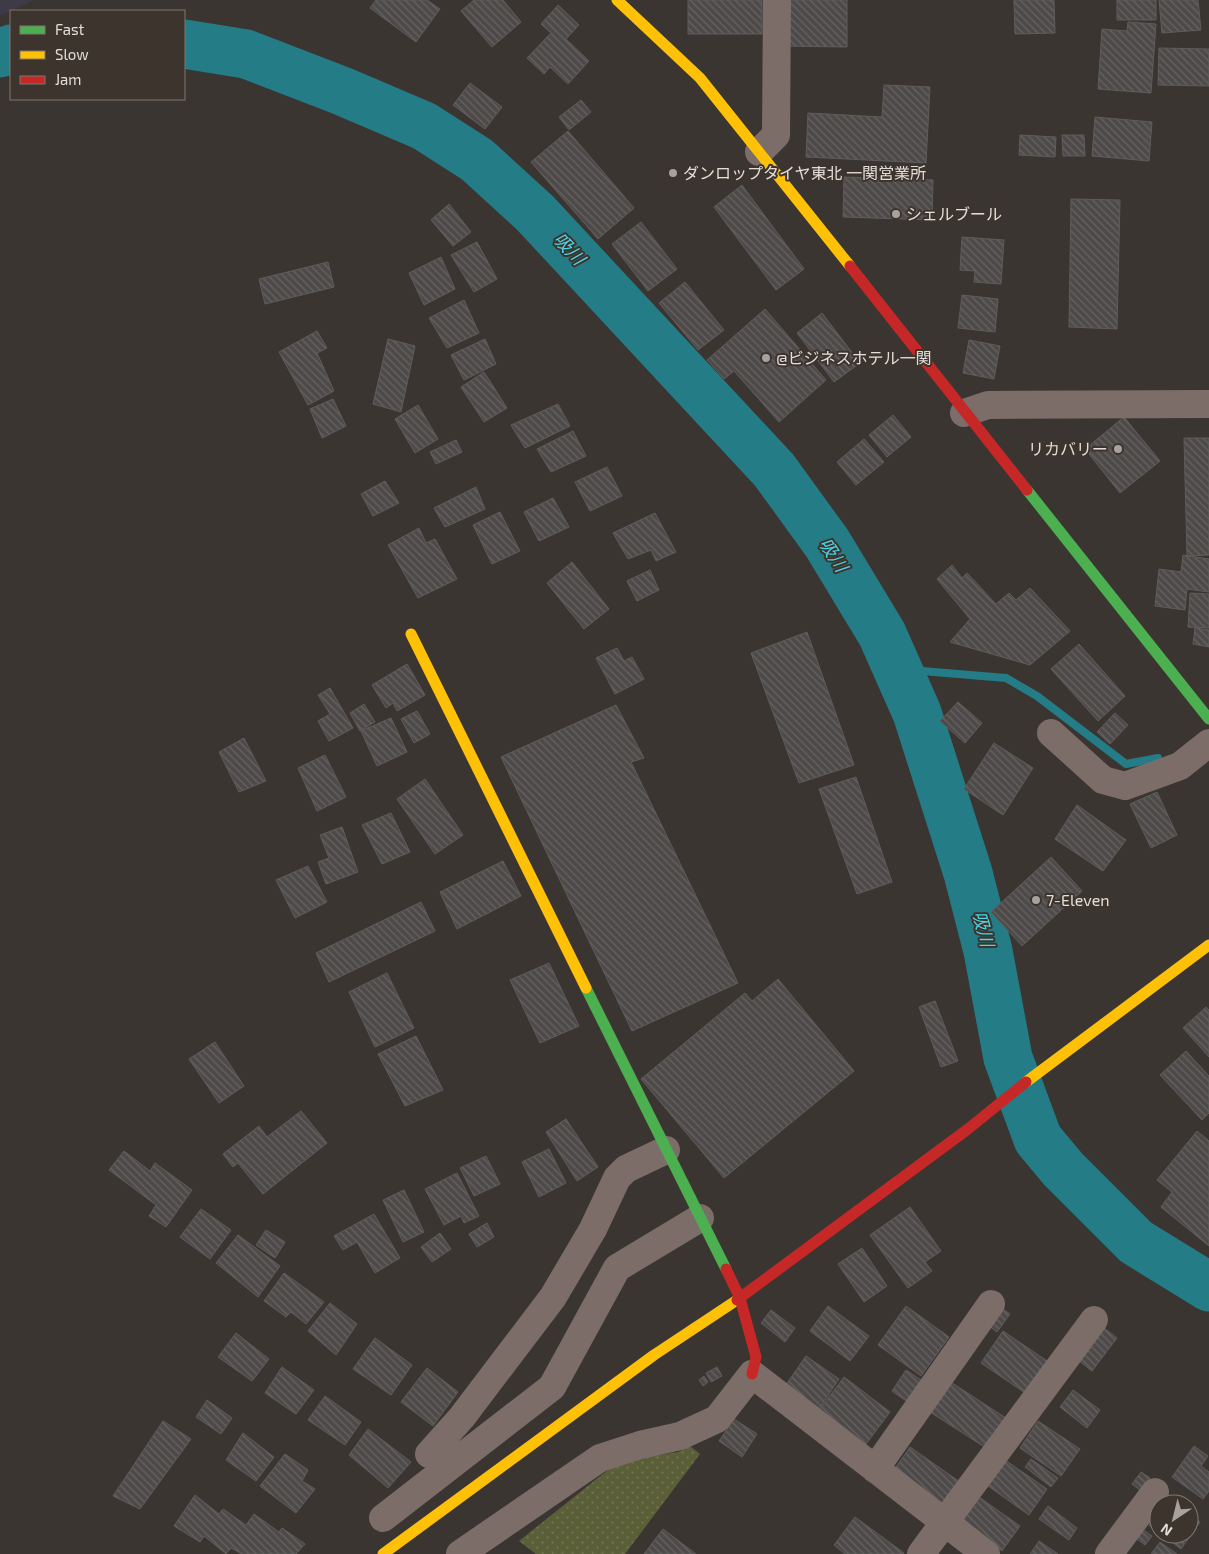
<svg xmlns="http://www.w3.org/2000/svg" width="1209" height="1554" font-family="'Exo 2','Noto Sans JP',sans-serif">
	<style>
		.education { fill: #3e3a48 }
		.grass { fill: url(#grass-dots) }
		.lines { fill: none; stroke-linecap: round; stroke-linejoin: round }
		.stream { stroke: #247c87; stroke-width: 8 }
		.river { stroke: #247c87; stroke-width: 49 }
		.building { fill: url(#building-back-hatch); stroke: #5f5c5b }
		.street { stroke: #7c6d69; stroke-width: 28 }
		.fast { stroke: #4caf50; stroke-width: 11 }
		.slow { stroke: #ffc107; stroke-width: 11 }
		.jam { stroke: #c62828; stroke-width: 11 }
		.poi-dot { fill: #a7a29d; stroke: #3d342d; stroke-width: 2 }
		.labels { text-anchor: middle; stroke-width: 4; stroke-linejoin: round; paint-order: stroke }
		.poi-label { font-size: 16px; fill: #e2ddd8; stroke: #3d342d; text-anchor: start }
		.water-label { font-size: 18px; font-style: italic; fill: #4bd3e6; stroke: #3d342d }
	</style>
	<defs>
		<pattern id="grass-dots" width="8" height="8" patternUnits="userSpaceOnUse" patternTransform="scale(1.25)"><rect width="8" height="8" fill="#5b5f38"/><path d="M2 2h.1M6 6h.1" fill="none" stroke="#727654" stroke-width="1.8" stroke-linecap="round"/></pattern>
		<pattern id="building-back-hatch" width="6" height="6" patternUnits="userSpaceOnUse" patternTransform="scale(1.25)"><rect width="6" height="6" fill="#4d4a49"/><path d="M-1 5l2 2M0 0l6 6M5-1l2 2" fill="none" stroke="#666462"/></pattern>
	</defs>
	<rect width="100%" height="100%" fill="#3a3530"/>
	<path class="education" d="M0,0H34L0,16Z"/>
	<path class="grass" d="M690,1446L700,1454L625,1554H536L519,1541L619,1461L678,1452Z"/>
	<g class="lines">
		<path class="stream" d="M898,669L1006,678L1037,696L1126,764L1158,758"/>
		<path class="river" d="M184,44L246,54L342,91L424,126L477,160L535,213L774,470L827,543L882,634L917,713L968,873L988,951L1008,1058L1038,1139L1063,1169L1136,1242L1209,1287
			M0,53L11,49"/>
	</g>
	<path class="building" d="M376,0H427L440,9L416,42L370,8Z
		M474,0H503L521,22L492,47L461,11Z
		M688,0H762V34H688Z
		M782,0H847V47L781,46Z
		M1014,0H1054L1055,33L1015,34Z
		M1117,0H1156V20H1117Z
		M1159,0H1198L1201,30L1162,33Z
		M558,5L579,25L566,39L589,61L568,84L550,67L544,74L527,58L551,33L541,24Z
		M1128,22L1156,24L1151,93L1098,89L1102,29L1127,31Z
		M1159,48L1209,49V86L1158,85Z
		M470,83L502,107L485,129L453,105Z
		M884,85L930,87L926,163L806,157L808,113L882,117Z
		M581,100L591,112L569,130L559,117Z
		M1095,117L1152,122L1149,161L1092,156Z
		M568,131L634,208L598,239L531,162Z
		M1020,135L1056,137L1055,157L1019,155Z
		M1062,135H1084L1085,156H1063Z
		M844,177L933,180L932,220L843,217Z
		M742,185L804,269L776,290L714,207Z
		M1071,199L1120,200L1117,329L1069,327Z
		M449,204L471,232L453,246L431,220Z
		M641,222L677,269L648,291L612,244Z
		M962,237L1004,240L1001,284L974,282L975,271L960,270Z
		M477,242L497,279L474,292L451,255Z
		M441,257L455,289L424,305L409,273Z
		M328,262L334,287L265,304L259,279Z
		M685,282L724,330L698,350L659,303Z
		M962,295L998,299L995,332L958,328Z
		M464,300L479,333L447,348L429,318Z
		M765,309L826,380L779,422L734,371L724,379L707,360Z
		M822,313L860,363L834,382L797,333Z
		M317,331L327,348L317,353L334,391L308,405L279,352Z
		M388,339L415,346L401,412L373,404Z
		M485,339L496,364L464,380L451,355Z
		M969,340L1000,346L994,379L963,373Z
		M484,372L507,408L484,422L461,387Z
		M333,399L346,426L322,438L310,409Z
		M558,404L570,426L525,448L511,425Z
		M418,405L438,439L415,453L395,419Z
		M893,415L911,437L887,457L869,435Z
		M1124,417L1160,461L1120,493L1085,449Z
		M573,431L586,456L551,472L537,449Z
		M1184,438H1209V555L1187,556Z
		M864,439L884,462L856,485L837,462Z
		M456,440L462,452L436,464L430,452Z
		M607,467L622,496L590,511L575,482Z
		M385,481L399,503L373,516L361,494Z
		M476,487L485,509L445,527L434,508Z
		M553,498L569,527L539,541L524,512Z
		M500,512L520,551L492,564L473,525Z
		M655,513L676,552L656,561L651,550L628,559L613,533Z
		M419,528L426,543L435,539L457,579L418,598L388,545Z
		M1183,555L1209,559V592L1187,589L1185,610L1155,606L1159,569L1181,572Z
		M572,562L609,609L584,629L547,583Z
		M952,565L962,578L967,573L996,604L1009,593L1016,600L1030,588L1070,631L1030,665L950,642L970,619L937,579Z
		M650,570L659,590L637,601L627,581Z
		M1190,593L1209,594V628L1188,627Z
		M1195,628L1209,630V647L1193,644Z
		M807,632L854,765L799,783L751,653Z
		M1079,644L1125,696L1098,721L1051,669Z
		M617,648L624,661L632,657L644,679L615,694L596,658Z
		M407,664L425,695L397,711L393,703L386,708L372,685Z
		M330,688L353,728L329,741L318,721L330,714L318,695Z
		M958,702L982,723L965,743L940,721Z
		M364,704L375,722L360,731L350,713Z
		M616,705L644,758L631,762L738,983L632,1031L501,757Z
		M417,711L430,734L414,743L401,719Z
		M1115,713L1128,725L1110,744L1097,732Z
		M391,718L407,752L377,766L361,731Z
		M244,738L266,781L239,792L219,752Z
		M994,743L1033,768L1003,815L964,789Z
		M325,755L346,797L317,811L298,768Z
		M856,777L892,882L857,894L819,789Z
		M425,779L463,835L435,854L397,799Z
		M1157,792L1177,835L1151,848L1130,804Z
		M1077,805L1126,840L1103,871L1055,839Z
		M391,813L410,852L382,864L362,825Z
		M342,827L358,872L326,884L318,862L329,858L320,835Z
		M1051,857L1082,891L1022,946L991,912Z
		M503,861L521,896L457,929L440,892Z
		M308,866L327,902L295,918L276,880Z
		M421,902L435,931L329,982L316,953Z
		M549,963L579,1026L540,1043L510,980Z
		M387,973L414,1028L375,1047L349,992Z
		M778,979L854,1071L724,1178L641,1079L745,993L752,1001Z
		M935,1001L958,1061L941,1067L919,1007Z
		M1206,1007L1209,1010V1057L1183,1028Z
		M416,1036L443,1090L405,1106L378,1054Z
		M215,1042L244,1086L219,1103L189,1059Z
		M1186,1051L1209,1076V1113L1202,1120L1160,1075Z
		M301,1111L327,1143L263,1194L238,1163L233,1167L223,1154L259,1126L267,1137Z
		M566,1119L598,1167L577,1181L546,1132Z
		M1197,1131L1209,1141V1246L1161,1207L1172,1192L1157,1180Z
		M549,1149L566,1183L539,1197L522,1162Z
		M124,1151L150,1171L155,1163L192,1190L166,1227L149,1216L156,1205L109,1170Z
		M486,1156L500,1184L474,1196L460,1168Z
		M457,1173L479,1216L464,1223L461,1216L444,1225L425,1189Z
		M404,1190L424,1232L403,1242L383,1200Z
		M910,1207L941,1251L925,1262L932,1271L908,1288L870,1235Z
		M201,1209L231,1230L210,1259L180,1237Z
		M374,1214L400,1258L375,1273L357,1242L343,1250L334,1236Z
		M487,1223L494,1237L477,1247L469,1234Z
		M266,1230L285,1242L275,1258L256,1245Z
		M440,1233L451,1249L432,1262L421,1247Z
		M238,1235L280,1266L258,1297L216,1263Z
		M862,1248L887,1286L864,1302L838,1264Z
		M284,1273L324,1302L306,1324L291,1312L286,1317L264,1301Z
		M330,1303L357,1324L336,1355L308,1331Z
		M997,1305L1010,1314L997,1332L984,1322Z
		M828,1306L869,1336L850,1361L810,1331Z
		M906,1306L949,1337L921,1376L878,1345Z
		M771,1310L795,1328L785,1342L761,1323Z
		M1099,1324L1117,1338L1092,1371L1074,1357Z
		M1003,1331L1050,1363L1028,1395L981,1363Z
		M236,1333L269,1359L252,1381L218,1357Z
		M375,1338L412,1365L391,1395L353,1369Z
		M806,1356L839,1379L817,1412L783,1389Z
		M282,1367L314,1390L296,1414L265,1393Z
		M717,1367L722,1376L711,1382L706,1373Z
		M427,1368L458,1392L433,1426L401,1402Z
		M906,1370L924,1382L909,1403L892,1391Z
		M704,1376L708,1382L703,1386L699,1380Z
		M844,1377L890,1412L863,1448L817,1413Z
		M949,1381L1006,1418L986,1448L930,1412Z
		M1073,1390L1100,1410L1087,1428L1060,1407Z
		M325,1396L361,1422L345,1445L308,1420Z
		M207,1400L232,1418L221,1434L196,1417Z
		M734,1419L757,1434L742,1457L719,1441Z
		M163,1421L191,1439L140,1509L113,1496Z
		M1038,1421L1080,1449L1061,1476L1020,1448Z
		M368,1429L411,1462L388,1488L349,1455Z
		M243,1433L274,1457L256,1481L226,1460Z
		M1194,1446L1208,1456L1201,1466L1209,1472V1491L1203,1499L1172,1477Z
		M910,1447L960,1482L944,1505L894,1470Z
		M285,1454L308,1470L302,1481L315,1489L296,1513L260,1486Z
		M1031,1459L1058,1478L1051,1487L1025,1467Z
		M1005,1460L1047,1489L1029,1515L988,1486Z
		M1141,1472L1150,1478L1141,1491L1132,1484Z
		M195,1495L219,1514L223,1509L246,1525L254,1514L279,1532L282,1528L305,1544L296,1554H242L231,1548L226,1554L204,1536L200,1542L174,1526Z
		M979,1497L1020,1526L1002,1551L961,1522Z
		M1048,1506L1077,1528L1069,1540L1039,1519Z
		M1159,1511V1533L1149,1525Z
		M1189,1514L1200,1522L1181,1549L1161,1534H1189Z
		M855,1517L904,1553L903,1554H845L834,1545Z
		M1139,1527L1152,1536L1145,1545L1133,1536Z
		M663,1529L696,1554H644Z
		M1039,1541L1058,1554H1030Z
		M1160,1542L1177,1554H1151Z"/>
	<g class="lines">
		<path class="street" d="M759,152L776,135L777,0
			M964,413L988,405L1209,404
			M1051,733L1103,780L1125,786L1180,766L1209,743
			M429,1454L462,1417L553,1297L593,1229L617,1178L626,1169L666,1150
			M875,1469L991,1304
			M383,1518L552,1387L617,1268L700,1218
			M460,1554L600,1458L640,1445L680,1436L717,1419L752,1374L986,1554
			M921,1554L1094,1320
			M1109,1554L1155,1492"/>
		<path class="fast" d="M1027,490L1209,719
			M586,988L726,1269"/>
		<path class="slow" d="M617,0L700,78L850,266
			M411,634L586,988
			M1026,1082L1209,945
			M383,1554L654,1355L737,1300"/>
		<path class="jam" d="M850,266L1027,490
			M726,1269L740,1298L756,1357L752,1374
			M737,1300L968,1129L1026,1082"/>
	</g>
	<g class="poi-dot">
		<circle cx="673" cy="173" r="5"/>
		<circle cx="896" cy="214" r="5"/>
		<circle cx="766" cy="358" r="5"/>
		<circle cx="1118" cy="449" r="5"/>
		<circle cx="1036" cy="900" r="5"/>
	</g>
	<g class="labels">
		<g class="poi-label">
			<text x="683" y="179">ダンロップタイヤ東北 一関営業所</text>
			<text x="906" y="220">シェルブール</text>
			<text x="776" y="364">@ビジネスホテル一関</text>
			<text x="1108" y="455" text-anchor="end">リカバリー</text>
			<text x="1046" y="906">7-Eleven</text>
		</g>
		<g class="water-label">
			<text transform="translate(569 249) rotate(47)" y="6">吸川</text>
			<text transform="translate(833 555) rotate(57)" y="6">吸川</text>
			<text transform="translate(983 929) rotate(76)" y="6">吸川</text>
		</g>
	</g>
	<rect x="10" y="10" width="175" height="90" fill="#3d342d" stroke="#7f7871"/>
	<rect x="20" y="26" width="25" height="8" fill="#4caf50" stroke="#7f7871"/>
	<text x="55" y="35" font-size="15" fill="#e2ddd8">Fast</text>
	<rect x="20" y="51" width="25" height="8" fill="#ffc107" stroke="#7f7871"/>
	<text x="55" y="60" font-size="15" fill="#e2ddd8">Slow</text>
	<rect x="20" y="76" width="25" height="8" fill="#c62828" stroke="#7f7871"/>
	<text x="55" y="85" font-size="15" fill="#e2ddd8">Jam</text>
	<g transform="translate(1174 1519) rotate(215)"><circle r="24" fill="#3d342d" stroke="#7f7871"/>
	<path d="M0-4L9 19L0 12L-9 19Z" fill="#a7a29d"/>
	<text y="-8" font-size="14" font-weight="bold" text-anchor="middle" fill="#e2ddd8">N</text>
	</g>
</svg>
